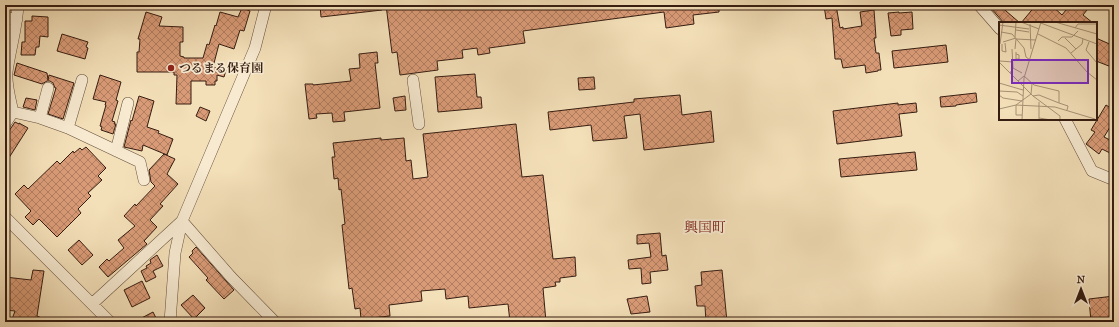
<svg xmlns="http://www.w3.org/2000/svg" width="1119" height="327" font-family="'IM FELL French Canon','Noto Serif JP',serif">
	<style>
		.building { fill: url(#building-cross-hatch); stroke: #361d11 }
		.lines { fill: none; stroke-linecap: round; stroke-linejoin: round }
		.minor-casing { stroke: #654e3b; stroke-width: 12 }
		.minor { stroke: #f7ead1; stroke-width: 11 }
		.poi-dot { fill: #8f2418; stroke: #f7ead1; stroke-width: 1.5 }
		.labels { text-anchor: middle; stroke-width: 3.5; stroke-linejoin: round; paint-order: stroke }
		.poi-label { font-size: 12px; font-weight: bold; fill: #361d11; stroke: #f7ead1; text-anchor: start }
		.quarter-label { font-size: 14px; fill: #7a1f14; stroke: #f7ead1 }
		.inset-road { fill: none; stroke: #a79175; stroke-width: 1 }
		.view { fill: #7b2cbf; fill-opacity: 0.15; stroke: #7b2cbf; stroke-width: 2 }
		.inset-edge { fill: none; stroke: #361d11; stroke-width: 2 }
	</style>
	<defs>
		<pattern id="building-cross-hatch" width="8" height="8" patternUnits="userSpaceOnUse"><rect width="8" height="8" fill="#d99b77"/><path d="M0 0l8 8M0 8l8-8" fill="none" stroke="#b17e60"/></pattern>
	</defs>
	<rect width="100%" height="100%" fill="#f3dfb8"/>
	<filter id="stains"><feTurbulence type="fractalNoise" baseFrequency=".005" numOctaves="4"/><feColorMatrix values="0 0 0 0 .2 0 0 0 0 .09 0 0 0 0 .02 0 0 0 .5 -.17"/></filter>
	<radialGradient id="worn" r=".72"><stop offset=".6" stop-color="#630" stop-opacity="0"/><stop offset="1" stop-color="#630" stop-opacity=".3"/></radialGradient>
	<path class="building" d="M320,5H381L382,10L321,17Z
		M386,5H719V12L693,15L694,24L666,28L664,12L523,31L525,43L489,48L490,53L478,55L477,48L462,50L463,58L437,61L438,70L400,75L397,52L392,53Z
		M824,5H836L840,28L843,27V29L862,26L860,12L874,10L876,38H874L876,53H879L881,70H878V71L866,73L865,65L843,68L841,59H835L832,18L826,19Z
		M991,5H999L1020,23H1004L990,7Z
		M1036,5H1051L1062,15L1070,5H1091L1083,15L1093,23H1021Z
		M242,8L250,11L244,31L240,30L234,49L219,44L213,67L226,70L224,77L217,75V81H215V85H206V81H191V104H176L177,75H174V72H137V52H139L140,39H138L146,12L162,17L159,26L183,27V42H180V56L184,57V58H203L207,44L209,45L215,25L216,26L220,12L238,17Z
		M899,12V13L912,12L913,29L901,30V35L891,36L888,13Z
		M32,16L48,17V37L40,36L39,47H36L35,55H21L22,42H25V21H32Z
		M62,34L88,42L86,47L88,48L85,59L57,51Z
		M1096,38L1114,46V68L1096,61Z
		M946,45L948,62L894,68L892,51Z
		M377,52L378,63H375L380,108L344,112L345,121L333,122L332,113L316,114L317,118L309,119L305,84H313V85L351,81L349,69L360,68L359,54Z
		M17,63L47,73L48,80L49,75L74,83L63,119L48,114L56,88H55L53,83L50,81H47L42,84L14,75Z
		M475,74L477,97H481L482,108L438,112L435,77Z
		M100,75L121,82L116,100L118,101L112,121L115,122L114,124H116L113,134L101,130L102,127L100,126L106,105H105L106,102L93,99Z
		M594,77L595,89L579,90L578,78Z
		M976,93L977,102L956,105V106L941,107L940,97Z
		M680,95L682,115L711,111L714,142L644,150L640,114L624,116L627,138L593,141L591,125L550,130L548,112L634,102V99Z
		M139,96L154,101L147,127L159,131L158,133L173,139L167,155L143,145L142,151L124,147L131,120L132,121Z
		M405,96L406,110L395,111L393,98Z
		M26,98L37,100L35,110L23,107Z
		M898,103V105L916,103L917,112L899,114L902,136L837,144L833,111Z
		M1106,105L1114,110V119L1109,126L1110,127L1104,137L1114,142V155L1102,149L1099,154L1086,144L1095,132L1091,130Z
		M200,107L210,111L206,121L196,116Z
		M15,122L19,124V123L28,128L5,164V137Z
		M516,124L522,177L543,175L553,259L575,257L576,276L560,278V282H555L556,286L543,288L546,322H510L508,304L469,308L468,296L446,299L445,289L421,291L422,301L389,305L390,316L361,319L360,308L355,309L352,288L349,289L342,225L345,224L341,189L339,190L338,178L334,179L332,157H335L333,143L381,138V140L404,138L406,161L411,160L413,179L428,177L423,134Z
		M86,147L106,168L98,176L102,180L88,193L91,196L78,209L81,213L57,237L39,219L33,225L25,217L31,211L15,194L24,185L28,189L57,161L60,164L73,151L74,153L80,148L82,150Z
		M915,152L917,170L841,177L839,159Z
		M164,154L175,159L167,174L178,184L160,204L163,206L150,220L157,227L144,241L147,244L108,277L99,267L107,259L109,261L124,248L118,240L135,226L124,216L135,204L136,206L155,186L151,182L149,170Z
		M660,233L662,256L666,255L668,270L650,272L651,283L642,284L641,268L629,269L628,260L651,257L649,243L637,244V235Z
		M79,240L93,255L82,265L68,250Z
		M196,247L234,290L224,299L206,280L208,278L189,257L193,253L192,251Z
		M157,255L163,266L153,271L156,277L146,282L141,271L147,268L146,266L151,263L150,260Z
		M33,270L44,271L37,316L51,322H11L15,311L5,310V277L31,280Z
		M722,270L727,322H706L705,306H697L695,286L702,285L701,272Z
		M142,281L150,298L132,307L124,290Z
		M193,295L205,308L194,319L181,305Z
		M647,296L650,312L631,314L627,299Z
		M1114,296V322H1091L1089,299Z
		M153,312L158,322H134Z"/>
	<g class="lines">
		<g class="minor-casing">
			<path id="minor" d="M979,5L1000,29
				M5,18L17,19
				M413,80L419,124
				M13,112C10,99 6,85 7,72C10,49 17,28 18,5
				M40,118L48,88
				M1065,119L1092,171L1114,180
				M5,124L13,112L40,118L68,128L140,162L144,180
				M68,128L82,80
				M116,151L128,103
				M5,217L110,322
				M92,304L182,221L231,277L275,322
				M170,322L175,253L182,221L255,48L266,5"/>
		</g>
		<use href="#minor" class="minor"/>
	</g>
	<circle class="poi-dot" cx="171" cy="68" r="4"/>
	<g class="labels">
		<g class="poi-label">
			<text x="179" y="72">つるまる保育園</text>
		</g>
		<g class="quarter-label">
			<text x="705" y="232">興国町</text>
		</g>
	</g>
	<g transform="translate(999 22)">
		<rect width="98" height="98" fill="#f3dfb8"/>
		<path class="inset-road" d="M22,0L40,7M39,0L98,22M56,0L98,12M31,2L32,27M0,3L30,7M76,6L79,2H98M17,8L30,10M2,10L13,12L25,26L27,35L31,38M39,12L67,26L88,50L98,58M16,15L17,0M66,16L77,27M59,19L63,15H73L79,9M4,20L17,16M90,20L87,28L98,41M1,22L4,0M3,22V29L7,30L6,21M13,27L14,46M16,27L17,17L37,18M72,31L83,22L84,17M17,32L20,33V37H17V30M1,39L14,40M0,40L34,74L61,94V98M11,51L14,46L23,51M19,59L25,54L35,63L60,69V81M0,61L24,68M0,69L18,70L24,74M0,73L4,76L23,79M34,74L40,73L60,81L69,84L68,88M0,87L17,83L56,85L96,97M23,93H17V83L32,72L33,62M40,96L52,98M23,98L25,56L42,0M40,98V80"/>
		<path class="view" d="M13,38H89V61H13Z"/>
		<rect width="98" height="98" class="inset-edge"/>
	</g>
	<rect width="1119" height="327" fill="none" stroke="#f3dfb8" stroke-width="20"/>
	<rect x="6" y="6" width="1107" height="315" fill="none" stroke="#361d11" stroke-width="2"/>
	<rect x="10" y="10" width="1099" height="307" fill="none" stroke="#361d11"/>
	<g transform="translate(1081 289)" stroke="#f7ead1" stroke-width="3" paint-order="stroke">
	<path d="M0-3L7 15L0 10L-7 15Z" fill="#361d11"/>
	<text y="-6" font-size="11" font-weight="bold" text-anchor="middle" fill="#361d11">N</text>
	</g>
	<rect width="100%" height="100%" filter="url(#stains)"/>
	<rect width="100%" height="100%" fill="url(#worn)"/>
</svg>
